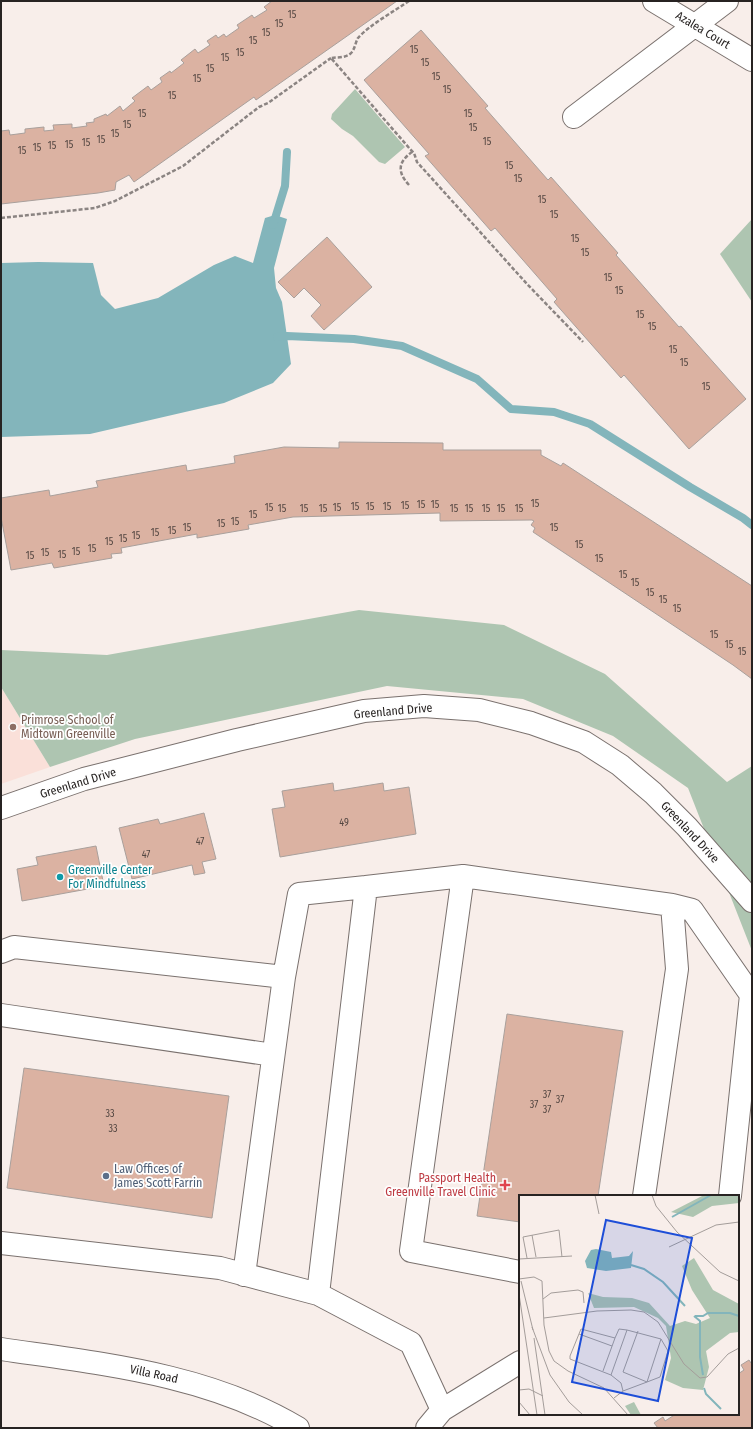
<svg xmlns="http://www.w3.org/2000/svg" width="753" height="1429" font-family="'Fira Sans Condensed',sans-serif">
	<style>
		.education { fill: #fae0d9 }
		.green { fill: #aec5b1 }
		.water { fill: #83b5bb }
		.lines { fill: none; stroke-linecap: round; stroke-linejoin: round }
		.stream { stroke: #83b5bb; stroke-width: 8 }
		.building { fill: #dbb2a2; stroke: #a9a09c }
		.minor-casing { stroke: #7a716e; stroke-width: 24 }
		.path { stroke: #8b8482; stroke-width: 2.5; stroke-dasharray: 4 2; stroke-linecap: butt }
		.minor { stroke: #fff; stroke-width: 22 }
		.education-dot { fill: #8d6e63; stroke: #fefefe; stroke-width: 1.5 }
		.culture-dot { fill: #0f9aa8; stroke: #fefefe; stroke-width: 1.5 }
		.service-dot { fill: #5c6f8a; stroke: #fefefe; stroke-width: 1.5 }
		.health-dot { fill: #e0444e; stroke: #fefefe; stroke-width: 1.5 }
		.labels { text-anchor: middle; stroke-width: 3.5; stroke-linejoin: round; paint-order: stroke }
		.number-label { font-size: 10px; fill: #544742 }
		.street-label { font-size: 12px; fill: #272322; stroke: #fefefe }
		.education-label { font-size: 12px; fill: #785e54; stroke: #fefefe; text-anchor: start }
		.culture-label { font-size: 12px; fill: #0d838f; stroke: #fefefe; text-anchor: start }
		.service-label { font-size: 12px; fill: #4e5e75; stroke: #fefefe; text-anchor: start }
		.health-label { font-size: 12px; fill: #be3a42; stroke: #fefefe; text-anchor: end }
		.inset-river { fill: none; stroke: #83b5bb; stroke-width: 2 }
		.inset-road { fill: none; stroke: #a49d9a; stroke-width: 1 }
		.view { fill: #1d4ed8; fill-opacity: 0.15; stroke: #1d4ed8; stroke-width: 2 }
		.inset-edge { fill: none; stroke: #272322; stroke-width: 2 }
	</style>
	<rect width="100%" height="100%" fill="#f8eeea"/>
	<path class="education" d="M1,687L50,767L1,784Z"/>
	<path class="green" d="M355,89L405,147L385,164L379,162L353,136L342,129L331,119L332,114Z
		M752,219V302L720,254Z
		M359,610L504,625L605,674L727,782L752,766V951L688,788L613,736L523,699L387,686L135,739L50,767L1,687V650L107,655Z"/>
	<path class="water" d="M275,215L287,219L274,268L276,288L282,302L291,364L273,383L224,403L90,434L1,437V263L38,262L93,263L101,295L115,309L158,298L214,265L235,256L253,263L265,218Z"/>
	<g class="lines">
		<path class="stream" d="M273,225L285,186L287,152
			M277,337L287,336L354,339L402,346L477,379L511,409L554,412L590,424L690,487L743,518L752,525"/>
	</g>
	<path class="building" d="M272,1H397L256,100L254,97L134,182L129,175L116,182L115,190L98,193L1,204V131L9,130L10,135L25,133V129L44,127V131L54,130L53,125L72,124V128L87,126L86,123L94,122V119L106,114L107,116L120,106L123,111L135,101L132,98L148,86L151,90L162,82L160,78L170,71L171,73L184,63L181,60L195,49L198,53L210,45L207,41L216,35L218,38L224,34L226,37L239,28L237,25L252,15L254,18L267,10L264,7Z
		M421,30L488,106L485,108L548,180L551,177L618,253L616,255L679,327L681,326L746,399L689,449L624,375L621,378L554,302L557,299L495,228L491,231L425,156L429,154L364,80Z
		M327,237L372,287L324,330L311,316L321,305L304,288L294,298L278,282Z
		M339,442L443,443V450H541V455L561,466L563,463L752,586V679L733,665L533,532L535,528L531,525L534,521L532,520L440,521V513L293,517L248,525L249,529L197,538V534L121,548L122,553L111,554L112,558L54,568L52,563L11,570L1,517V498L49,490L50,496L98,487L96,481L186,465L187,471L235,463L234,456L284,447L339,448Z
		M333,783L334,791L383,783L384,791L409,787L416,834L280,857L272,809L285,807L282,791Z
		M204,813L216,859L202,862L205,873L194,875L192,865L132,879L119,828L158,819L160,824Z
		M96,846L104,886L22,901L17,869L38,865L36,857Z
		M507,1014L623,1031L598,1196H520V1222L477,1216Z
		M24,1068L229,1096L212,1218L7,1188Z
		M749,1360L751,1363L752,1362V1428H658L654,1423L663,1417L665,1421L676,1414H738V1374L744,1370L741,1365Z"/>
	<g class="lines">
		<g class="minor-casing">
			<path id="minor" d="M654,1L752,60
				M574,117L727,1
				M1,808L84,779L237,740L364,711L424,706L479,710L531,723L584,742L620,765L653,793L687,827L752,901
				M463,876L411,1251L520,1272
				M672,905L692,910L751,995L730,1196
				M1,952L14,947L284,977L299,894L366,887
				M1,1015L273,1055
				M1,1243L220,1268L318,1294
				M244,1275L284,977
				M1,1349C103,1364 208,1374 298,1428
				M442,1410L411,1343L318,1294L366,887L463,876L672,905L677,969L644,1196
				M427,1428L442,1410L520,1362"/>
		</g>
		<path class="path" d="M409,1C396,10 368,26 358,38C355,43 355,50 350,54C345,58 337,57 331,58L410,149L414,153L417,162L527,284L583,342
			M409,185C397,172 398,162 412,152
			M1,218L95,208L115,201L183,166L259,107L268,103L331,58"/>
		<use href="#minor" class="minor"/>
	</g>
	<circle class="education-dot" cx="13" cy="727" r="4"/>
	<circle class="culture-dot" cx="60" cy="877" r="4"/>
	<circle class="service-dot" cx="106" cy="1176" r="4"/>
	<path class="health-dot" d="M503 1179h4v4h4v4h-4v4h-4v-4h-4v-4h4z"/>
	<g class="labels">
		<g class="number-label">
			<text x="292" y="18">15</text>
			<text x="279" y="27">15</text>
			<text x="266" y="36">15</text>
			<text x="253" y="44">15</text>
			<text x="414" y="53">15</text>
			<text x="240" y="56">15</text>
			<text x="225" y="61">15</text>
			<text x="425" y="66">15</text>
			<text x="210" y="72">15</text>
			<text x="436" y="80">15</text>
			<text x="197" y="82">15</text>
			<text x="447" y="93">15</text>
			<text x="172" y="99">15</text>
			<text x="142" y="117">15</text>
			<text x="468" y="117">15</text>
			<text x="127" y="128">15</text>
			<text x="473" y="131">15</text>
			<text x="115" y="137">15</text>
			<text x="101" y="143">15</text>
			<text x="487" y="145">15</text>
			<text x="86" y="146">15</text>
			<text x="69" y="148">15</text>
			<text x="52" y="149">15</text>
			<text x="37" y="151">15</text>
			<text x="22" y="154">15</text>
			<text x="509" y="169">15</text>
			<text x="518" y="182">15</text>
			<text x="542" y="203">15</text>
			<text x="554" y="218">15</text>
			<text x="575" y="242">15</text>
			<text x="585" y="256">15</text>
			<text x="608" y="281">15</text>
			<text x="619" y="294">15</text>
			<text x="640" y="318">15</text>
			<text x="652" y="330">15</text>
			<text x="673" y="353">15</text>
			<text x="684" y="366">15</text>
			<text x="706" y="390">15</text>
			<text x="535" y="507">15</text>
			<text x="421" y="508">15</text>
			<text x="435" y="508">15</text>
			<text x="405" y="509">15</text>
			<text x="355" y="510">15</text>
			<text x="370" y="510">15</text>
			<text x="387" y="510">15</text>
			<text x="269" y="511">15</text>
			<text x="337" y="511">15</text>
			<text x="282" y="512">15</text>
			<text x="304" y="512">15</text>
			<text x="323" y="512">15</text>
			<text x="454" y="512">15</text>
			<text x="469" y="512">15</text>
			<text x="486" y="512">15</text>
			<text x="501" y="512">15</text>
			<text x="519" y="512">15</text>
			<text x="253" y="518">15</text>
			<text x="235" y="525">15</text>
			<text x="221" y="527">15</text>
			<text x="187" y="531">15</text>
			<text x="554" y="531">15</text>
			<text x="172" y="534">15</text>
			<text x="155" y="536">15</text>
			<text x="136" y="539">15</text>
			<text x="123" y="542">15</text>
			<text x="109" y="545">15</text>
			<text x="579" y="548">15</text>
			<text x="92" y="552">15</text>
			<text x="76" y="555">15</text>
			<text x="45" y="556">15</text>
			<text x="62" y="558">15</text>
			<text x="30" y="559">15</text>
			<text x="599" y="562">15</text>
			<text x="623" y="578">15</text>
			<text x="635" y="586">15</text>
			<text x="650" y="596">15</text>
			<text x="663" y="603">15</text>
			<text x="677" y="612">15</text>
			<text x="714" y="638">15</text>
			<text x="729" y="648">15</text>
			<text x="742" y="655">15</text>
			<text x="344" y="826">49</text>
			<text x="200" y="845">47</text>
			<text x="146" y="858">47</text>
			<text x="547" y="1098">37</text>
			<text x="560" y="1103">37</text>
			<text x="534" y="1108">37</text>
			<text x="547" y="1113">37</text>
			<text x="110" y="1117">33</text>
			<text x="113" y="1132">33</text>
		</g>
		<g class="street-label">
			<text transform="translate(703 30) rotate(31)" y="4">Azalea Court</text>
			<text transform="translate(393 711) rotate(-5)" y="4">Greenland Drive</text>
			<text transform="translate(78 783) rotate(-17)" y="4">Greenland Drive</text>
			<text transform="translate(690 832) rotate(47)" y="4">Greenland Drive</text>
			<text transform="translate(154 1374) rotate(12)" y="4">Villa Road</text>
		</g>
		<g class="education-label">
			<text x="21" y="724">Primrose School of<tspan x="21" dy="14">Midtown Greenville</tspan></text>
		</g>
		<g class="culture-label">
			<text x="68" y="874">Greenville Center<tspan x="68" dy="14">For Mindfulness</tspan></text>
		</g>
		<g class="service-label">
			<text x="114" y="1173">Law Offices of<tspan x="114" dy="14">James Scott Farrin</tspan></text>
		</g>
		<g class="health-label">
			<text x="496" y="1182">Passport Health<tspan x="496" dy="14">Greenville Travel Clinic</tspan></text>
		</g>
	</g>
	<g transform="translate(519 1195)">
		<rect width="220" height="220" fill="#f8eeea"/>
		<path d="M185,0H220V8L193,11L174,22L152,17ZM175,63L194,95L220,109V137L211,138L187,156L190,172L184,195L164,193L146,185L152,163L147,131L139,123L115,112L75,113L69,98L84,102L113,103L130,108L151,131L166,126L177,129L191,123L173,95L163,71ZM115,207L122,220H112L106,211Z" fill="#aec5b1"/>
		<path d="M77,54L92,57L93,63L110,61L114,56L112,73L87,76L68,73L66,66L72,55Z" fill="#83b5bb"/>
		<path class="inset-river" d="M153,22L192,0M112,70L125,74L144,87L166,111M175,121L181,126V162L184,180M176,121H184L189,118H211L220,121M185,193L187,199L202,214"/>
		<path class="inset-road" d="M76,0L80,19M133,0L137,11L158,37L201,77L220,86M13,40L17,62M150,52L197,30L220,27M8,63L4,42L40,35L43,62M0,64L53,61M0,77V99L18,220M0,84L15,82L23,86L25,130L30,156L35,166L49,176L85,193L109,220M2,86L14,135M24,104L32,98L59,95L64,97L65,108M25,123L78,116L112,115L125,117L139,127L165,169L181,183L188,182L209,159L220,153M13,132L31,180L50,207L64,220M119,136L104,177L128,187L141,182L149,156L142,144M60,139L93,151M15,143L26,220M84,176L96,143M92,180L51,164V161L62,134L96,143L100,134L108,135M0,195L10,194L24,201M95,203L104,196L102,188L92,180L108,135L142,144L128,187L104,196M0,207L11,220"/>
		<path class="view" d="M87,25L173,43L139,206L53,187Z"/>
		<rect width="220" height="220" class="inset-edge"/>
	</g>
	<rect width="753" height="1429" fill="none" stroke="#272322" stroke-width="4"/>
</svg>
